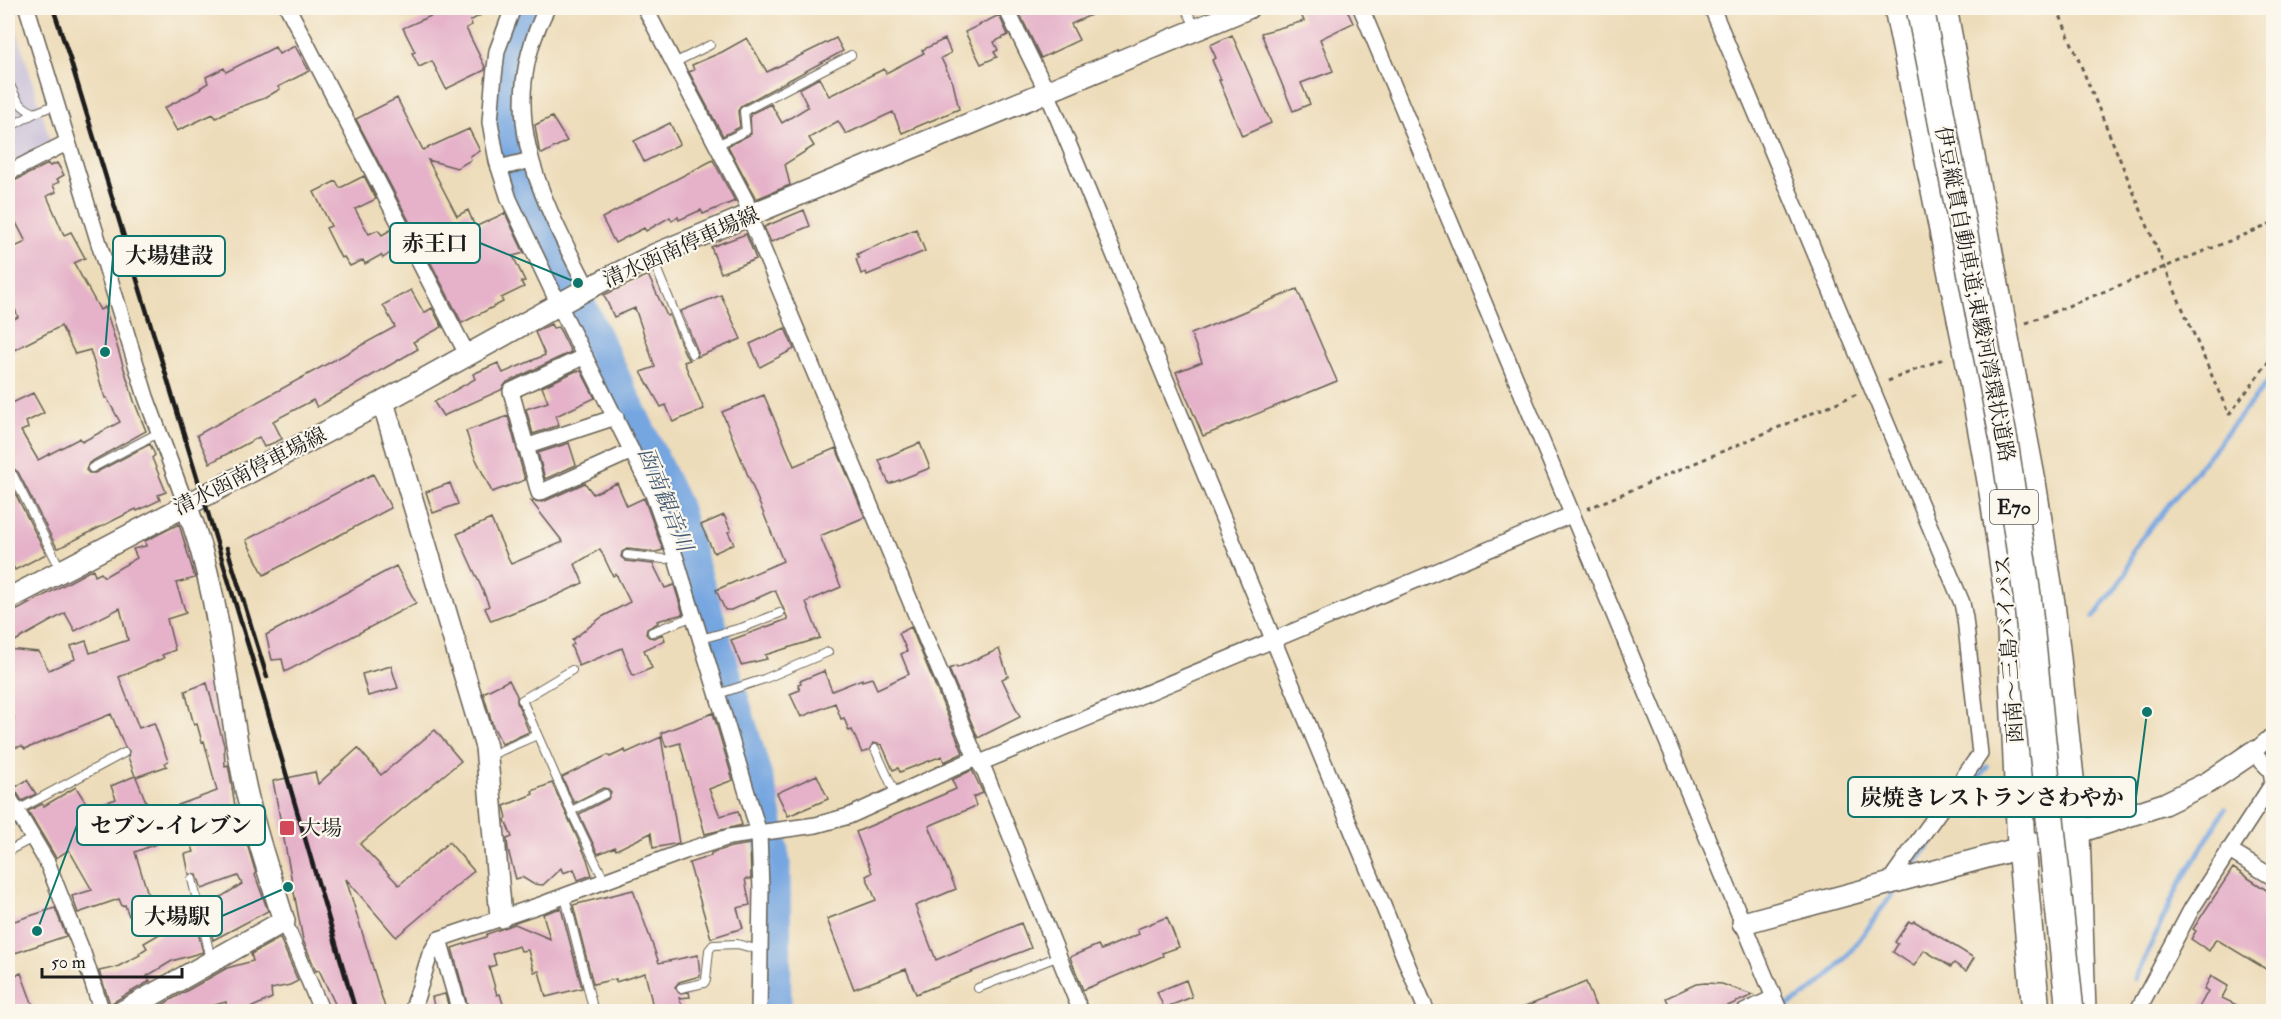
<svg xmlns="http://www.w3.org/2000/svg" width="2281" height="1019" font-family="'IM FELL Double Pica','Noto Serif JP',serif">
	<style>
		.industrial { fill: #c8bfd8 }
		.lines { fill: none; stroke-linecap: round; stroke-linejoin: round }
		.stream { stroke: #76a6e0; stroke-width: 5 }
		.river { stroke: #76a6e0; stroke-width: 33 }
		.building { fill: #e5b2c9 }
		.lane-casing { stroke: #655f53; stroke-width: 10 }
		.street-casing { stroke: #655f53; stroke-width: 18 }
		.secondary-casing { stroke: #655f53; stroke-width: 24 }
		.highway-casing { stroke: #655f53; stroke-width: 30 }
		.path { stroke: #655f53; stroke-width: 3; stroke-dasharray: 4.5 4.5; stroke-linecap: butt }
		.lane { stroke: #fff; stroke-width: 8 }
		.street { stroke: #fff; stroke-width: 15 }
		.secondary { stroke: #fff; stroke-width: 21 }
		.highway { stroke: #fff; stroke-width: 27 }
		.rail { stroke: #1c1c1c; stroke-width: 4.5 }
		.highway-bridge-casing { stroke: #655f53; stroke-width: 30; stroke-linecap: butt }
		.highway-bridge { stroke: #fff; stroke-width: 27 }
		.poi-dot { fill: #d1495b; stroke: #fbf7ec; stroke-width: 2 }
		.labels { text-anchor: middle; stroke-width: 4.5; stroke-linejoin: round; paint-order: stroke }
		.shield { fill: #fbf7ec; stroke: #5f5e5a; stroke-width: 1.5 }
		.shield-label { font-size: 20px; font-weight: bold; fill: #1c1c1c }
		.street-label { font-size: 21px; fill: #1c1c1c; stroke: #fbf7ec }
		.poi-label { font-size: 21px; fill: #1c1c1c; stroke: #fbf7ec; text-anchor: start }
		.water-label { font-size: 22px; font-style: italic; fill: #445a74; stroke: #fbf7ec }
		.leader { fill: none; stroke: #0f766e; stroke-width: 2 }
		.callout-dot { fill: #0f766e; stroke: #fbf7ec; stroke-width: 2 }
		.callout { fill: #fbf7ec; stroke: #0f766e; stroke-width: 2 }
		.callout-label { font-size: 22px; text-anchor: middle; font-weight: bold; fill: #1c1c1c }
	</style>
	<rect width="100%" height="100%" fill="#fbf7ec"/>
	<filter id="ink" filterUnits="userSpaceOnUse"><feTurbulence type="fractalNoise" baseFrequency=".0167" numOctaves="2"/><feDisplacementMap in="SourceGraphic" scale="12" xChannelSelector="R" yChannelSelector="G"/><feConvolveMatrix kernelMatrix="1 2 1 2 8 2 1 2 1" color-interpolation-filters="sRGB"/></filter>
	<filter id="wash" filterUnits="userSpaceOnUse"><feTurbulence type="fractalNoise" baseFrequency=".008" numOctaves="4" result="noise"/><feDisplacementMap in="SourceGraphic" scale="24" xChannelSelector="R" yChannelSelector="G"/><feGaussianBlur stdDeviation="1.35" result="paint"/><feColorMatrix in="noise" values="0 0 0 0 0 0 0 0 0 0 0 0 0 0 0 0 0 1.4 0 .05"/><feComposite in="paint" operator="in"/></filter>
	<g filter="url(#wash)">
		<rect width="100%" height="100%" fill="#eddcb9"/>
		<path class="industrial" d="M8,8H10L51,143L8,166Z"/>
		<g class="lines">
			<path class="stream" d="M2094,617L2126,574L2133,549L2274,374
				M1909,872L1987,767
				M2135,979L2178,887L2225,809
				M1779,1009C1834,987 1862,934 1896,889"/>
			<path class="river" d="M532,8C527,17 519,27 516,37C502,85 512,133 521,181L675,507L763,801L774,862L775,1012"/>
		</g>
		<g id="blocks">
			<path class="building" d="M449,8H493L470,21L472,25L466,28L485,67V70L446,89L432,61L419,67L412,53L415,52L403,28Z
				M1017,8H1106L1071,24L1079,40L1041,58Z
				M1318,8H1346L1353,23L1320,39L1333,71L1301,83L1310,104L1293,111L1261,33L1304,21L1300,12Z
				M999,15L1008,35L994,42L998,50L994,52L997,57L981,64L965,32Z
				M1232,35L1271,123L1242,136L1219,80H1221L1212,60L1216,58L1210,45Z
				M747,38L767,72L836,38L843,51L741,106L738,111L740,127L723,136L689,72L694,70L692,65L722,52Z
				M945,39L951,53L941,58L953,83L959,109L902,133L893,112L846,134L838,121L809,138L814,146L785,164L790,185L756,199L728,146L751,134L750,114L771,104L782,123L808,107L799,89L819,78L829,96L884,69L886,73L924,53L922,50Z
				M295,46L309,71L278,87L280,89L265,98L226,112L216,118L213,114L177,131L164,108L201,89L200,88L208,83L206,77L224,68L226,72L275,47L279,54Z
				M397,98L423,150L469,129L480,151L470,156L471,160L457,168L428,160L457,216L468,210L475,227L505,213L524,253L513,256L525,281L521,282L524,287L501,298L503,302L462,323L356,119Z
				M552,117L567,141L542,154L539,150L535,125Z
				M670,123L680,144L644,162L634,141Z
				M713,160L735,201L703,214L701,210L679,220L678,217L672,221L670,217L646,231L644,228L615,243L602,218Z
				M57,163L64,175L57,179L59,182L53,185L56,192L47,196L64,235L71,232L85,258L74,263L100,310L105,307L134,401L146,431L89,463L86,470L89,473H95L150,444L155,455L152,458L166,492L158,495L160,500L137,511L136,509L59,548H57L18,472L14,469L8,471V405L33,393L44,413L26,422L28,428L21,431L38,460L80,438L82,442L120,422L107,398H105L90,350L75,354L61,326L8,353V322L18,317L8,292V250L26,242L8,207V184L48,164L50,166Z
				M364,176L376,199L355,209L369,234L378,230L382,235L392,229L400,246L383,258L381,255L365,264L363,260L350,266L344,257L341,258L326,228L331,226L314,192L336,181L340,188Z
				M804,210L810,226L771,242L764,227Z
				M916,229L925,251L867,275L866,272L861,274L856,259L859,258L857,254Z
				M746,234L756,259L721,273L711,247Z
				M648,275L667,316L669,315L686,356L690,360L684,362L704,409L673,422L666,405L661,407L641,372L655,367L635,308L614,317L604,295Z
				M1297,289L1337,381L1203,436L1176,372L1202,362L1191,334Z
				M411,290L424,313L432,308L442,327L413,342L418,349L317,407L313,400L273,421L282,439L264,447L259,437L210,463L197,435L395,327L383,305Z
				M721,295L741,339L697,357L698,352L681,311Z
				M551,324L553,328L558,327L561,332L571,352L507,382L501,390L443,416L434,402L475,379L473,374L498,363L503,373L545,355L535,332Z
				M785,328L794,349L760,367L750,344Z
				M576,371H581L595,398L556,416L559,425L533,434L526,409L548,402L542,387Z
				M764,395L794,466L836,448L865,517L820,536L841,587L806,602L820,638L765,655L767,659L741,665L731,640L788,619L775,590L731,610H725L716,590L783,561L722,412Z
				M508,416L525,480L492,492L473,453L466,431Z
				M569,443L576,465L545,479L538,453Z
				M920,443L930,468L889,484L879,460Z
				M373,474L391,508L264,575L246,540Z
				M8,483H10L46,554L15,570L8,556Z
				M450,483L458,504L433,513L426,492Z
				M585,483L593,494L617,483L627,506L644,498L663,550L656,552L627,549L622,552L621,557L626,561L653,564L665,588L674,585L683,614L657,621L658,623L647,629L646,634L649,637L654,638L663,634L665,640L644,650L652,668L633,676L622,648L579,666L571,646L574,644L572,640L602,617L630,602L616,574L613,576L600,549L575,564L583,583L553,597L491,621L485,608L489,606L484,593L457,534L491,519L511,564L563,542L531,501L543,502Z
				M724,515L731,531L728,532L734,544L714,553L701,525Z
				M179,524L195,578L176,583L186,613L167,619L175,650L162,655L164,658L119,677L139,728L154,723L168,761L165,763L167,766L136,777L157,829L151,831L156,844L135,852L152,907L129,916L125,905L122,906L119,899L78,913L72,896L92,890L69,850L56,858L28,811L42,804L44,806L76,787L89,808L116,799L111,786L135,776L128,757L129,751L125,747L111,714L25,749L22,746L8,749V722L14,719L8,689V649L39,652L49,670L75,659L71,646L86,641L90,653L128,640L120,608L75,631L65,613L8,645V615L93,569L95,576L101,573L104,577L137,558L133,549L146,546L145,541Z
				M396,566L416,603L285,672L282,659L272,660L266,635Z
				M911,627L963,753L944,762L942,756L900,772L898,768L893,770L882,745L873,743L869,750L862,753L852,730L849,731L844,718L841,719L835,703L801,717L790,694L800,690L798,684L801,683L800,681L824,671L832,691L862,679V681L872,678L877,689L909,674L901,654L907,651L899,633Z
				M999,649L1008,676L1002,679L1020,717L978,738L949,669L956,666L957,668Z
				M391,666L398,688L368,696L362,674Z
				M509,680L517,696V702L529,732L502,744L493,726L483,693Z
				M207,683L224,745L225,766L228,765L230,775L238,825L241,824L243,830L256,874L255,875L268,911L213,940L206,906L242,884L238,876L202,889L197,875L189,874L185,854L194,852L178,805L217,791L204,741L202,742L197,724L194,725L185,691Z
				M713,713L733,780L709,789L720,816L738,811L742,825L705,834L680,743L666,747L661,733Z
				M435,730L461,761L360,844L399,885L449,842L474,871L396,937L346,879L386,1011H336V1006L319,970L316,971L303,940L273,781L315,772L318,784L358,748L381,775Z
				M661,737L679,843L653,848L651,833L616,850L615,847L598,854L579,814L608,799L611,792L608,789L603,788L574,803L562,777L608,755L610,757L625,750L626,753Z
				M972,770L983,793L973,797L976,806L929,826L956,889L915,906L936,960L1021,923L1031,948L916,994L906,969L854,989L827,919L876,900L866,876L872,873L856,832L956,789L952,780Z
				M817,775L828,799L788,816L777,793Z
				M27,780L36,794L22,801L14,788Z
				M552,783L587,859L592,875L578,880L574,869L563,873L561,868L543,885L533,884L522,877L516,879L508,850L507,839L512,837L505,820L507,818L504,806L533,794L532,791Z
				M750,844L751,879H745L750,905L737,908L743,928L711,938L689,863L711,856V853L731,847Z
				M2233,868L2274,895V974L2216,939L2209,951L2191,939L2196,931L2193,929Z
				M633,890L659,963L698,955L700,976L679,982L675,987L679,993L689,992L690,997L679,998L685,1011H654L645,973L616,982V979L593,984L573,905Z
				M55,908L66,936L12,954L8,939V923Z
				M561,908L582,988L546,997L539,971L534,972L528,950L521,951L519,946L493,954L496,965L489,967L497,995L500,994L505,1011H469L452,948L486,937L487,934L515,924L550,939L543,914Z
				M1167,917L1179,947L1162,953L1163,956L1083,990L1070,957L1098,945L1101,950L1139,934L1137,929Z
				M1909,921L1912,923L1914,921L1974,958L1966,971L1954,963L1951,967L1924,950L1914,966L1893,952L1898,944L1895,942Z
				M196,924L203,952L172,961L147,976L150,981L110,1004L99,971L117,967L140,955L139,953L147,948L144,943L168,929Z
				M280,938L298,981L290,985L271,989L272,998L244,1011H227L226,1002L192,1011H151L227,968L253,961L251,954Z
				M21,973L35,1011H17L8,984V978Z
				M2211,976L2228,986L2222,998L2249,1011H2197L2208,991L2204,989Z
				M1186,980L1192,997L1164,1008L1157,992Z
				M1586,982L1596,1008L1587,1011H1515Z
				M1706,983L1722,984L1753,995L1716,1011H1672L1666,998L1696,984Z
				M445,994L450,1011H435L432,997Z"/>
		</g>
	</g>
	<g filter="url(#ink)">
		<use href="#blocks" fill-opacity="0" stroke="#655f53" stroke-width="1.5"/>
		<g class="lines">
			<g class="lane-casing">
				<path id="lane" d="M1185,8L1196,27
					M674,63L710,45
					M8,81C16,97 18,107 35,113L8,128
					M35,113L57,104
					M717,145L746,131L744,111L851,55
					M652,258L692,354
					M92,468L158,433
					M8,477L13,475L61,570
					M627,555L664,559L676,558
					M652,632L694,616
					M701,639L744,627L780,613
					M572,670L522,700L571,811L605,882
					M718,694L764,679L828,652
					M875,749L896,795
					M489,756L537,735
					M16,811L124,753
					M571,811L605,794
					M8,851L33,838
					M192,879L211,959
					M565,897L594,1012
					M681,988L704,983L706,980L709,950L713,945L737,944L760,950
					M978,988L1059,956"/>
			</g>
			<g class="street-casing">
				<path id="street" d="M27,8L146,397L186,505
					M288,8L468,356
					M513,8L497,51L493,85L490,122L497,161L509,199L559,305L653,494L676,559L718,696L759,833L761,890L759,1012
					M547,8C493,111 540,195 588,289
					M645,8L746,201L749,216L976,758L985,772L1081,1012
					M1006,8L1047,92L1427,1012
					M1361,8L1780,1012
					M1712,8L1962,603L1965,618L1980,754L1888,883
					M499,168L531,160
					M8,173L68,142
					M585,356L511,391L539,493L632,451
					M525,447L616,417
					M980,763L1571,515
					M8,796L47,862L83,953L102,1012
					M2228,850L2274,878
					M284,921L322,1012
					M439,939L460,1012
					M412,1012L430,954L439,939L543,904L685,851L729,837L816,825L849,816L976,758
					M1744,1012L1773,998
					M2137,1012L2192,908L2273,783L2271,771L2253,752L2274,734"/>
			</g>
			<g class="secondary-casing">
				<path id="secondary" d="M383,402L486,747L501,917
					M8,599L383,402L585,290L654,255L1248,8
					M1743,923L2076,833L2164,804L2209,782L2253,752
					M122,1012L284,921C269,873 253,826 243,776C225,685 220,591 186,505"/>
			</g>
			<g class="highway-casing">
				<path id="highway" d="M1898,8L1967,348L1993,492L2010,608L2021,846L2036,1012
					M1943,8L2032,482L2051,603L2076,833L2082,1012"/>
			</g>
			<path class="path" d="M2057,8L2165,268L2229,415
				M2026,323L2274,223
				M1888,381L1945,358
				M2229,415L2274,354
				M1587,509L1857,394"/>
			<use href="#lane" class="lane"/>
			<use href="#street" class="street"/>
			<use href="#secondary" class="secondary"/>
			<use href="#highway" class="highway"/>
			<path class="rail" d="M53,8L70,59L255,668L356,1012
				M227,548L267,677"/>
			<g class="highway-bridge-casing">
				<path id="highway-bridge" d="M1920,8L2004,441L2027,595L2070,1012"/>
			</g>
			<use href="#highway-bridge" class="highway-bridge"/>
		</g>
	</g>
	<rect class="poi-dot" x="279" y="820" width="16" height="16" rx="3"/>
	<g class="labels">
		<rect class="shield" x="1990" y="490" width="48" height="34" rx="4.5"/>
		<g class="shield-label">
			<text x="2014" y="514">E70</text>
		</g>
		<g class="street-label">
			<text transform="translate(681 247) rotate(-24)" y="7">清水函南停車場線</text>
			<text transform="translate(1975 294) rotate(79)" y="7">伊豆縦貫自動車道;東駿河湾環状道路</text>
			<text transform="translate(250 471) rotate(-27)" y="7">清水函南停車場線</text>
			<text transform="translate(2009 649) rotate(-94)" y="7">函南～三島バイパス</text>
		</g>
		<g class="poi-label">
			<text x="300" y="835">大場</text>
		</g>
		<g class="water-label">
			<text transform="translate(666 499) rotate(68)" y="8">函南観音川</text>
		</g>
	</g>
	<path class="leader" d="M578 283L480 243M105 352L113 256M2147 712L2136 797M37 931L77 825M288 887L222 916"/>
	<g class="callout-dot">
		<circle cx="578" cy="283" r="6"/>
		<circle cx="105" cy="352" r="6"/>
		<circle cx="2147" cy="712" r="6"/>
		<circle cx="37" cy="931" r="6"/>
		<circle cx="288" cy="887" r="6"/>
	</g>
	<g class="callout">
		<rect x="390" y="223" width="90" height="40" rx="6"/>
		<rect x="113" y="236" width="112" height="40" rx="6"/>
		<rect x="1848" y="777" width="288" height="40" rx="6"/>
		<rect x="77" y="805" width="188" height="40" rx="6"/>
		<rect x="132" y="896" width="90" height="40" rx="6"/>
	</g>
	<g class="callout-label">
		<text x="435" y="251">赤王口</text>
		<text x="169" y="263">大場建設</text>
		<text x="1992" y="805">炭焼きレストランさわやか</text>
		<text x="171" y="833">セブン-イレブン</text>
		<text x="177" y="924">大場駅</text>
	</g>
	<rect width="2281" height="1019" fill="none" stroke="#fbf7ec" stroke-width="30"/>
	<path d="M42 968v9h140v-9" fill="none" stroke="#1c1c1c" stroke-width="3"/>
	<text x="51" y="968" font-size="18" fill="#1c1c1c" stroke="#fbf7ec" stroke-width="4.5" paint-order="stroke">50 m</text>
</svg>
